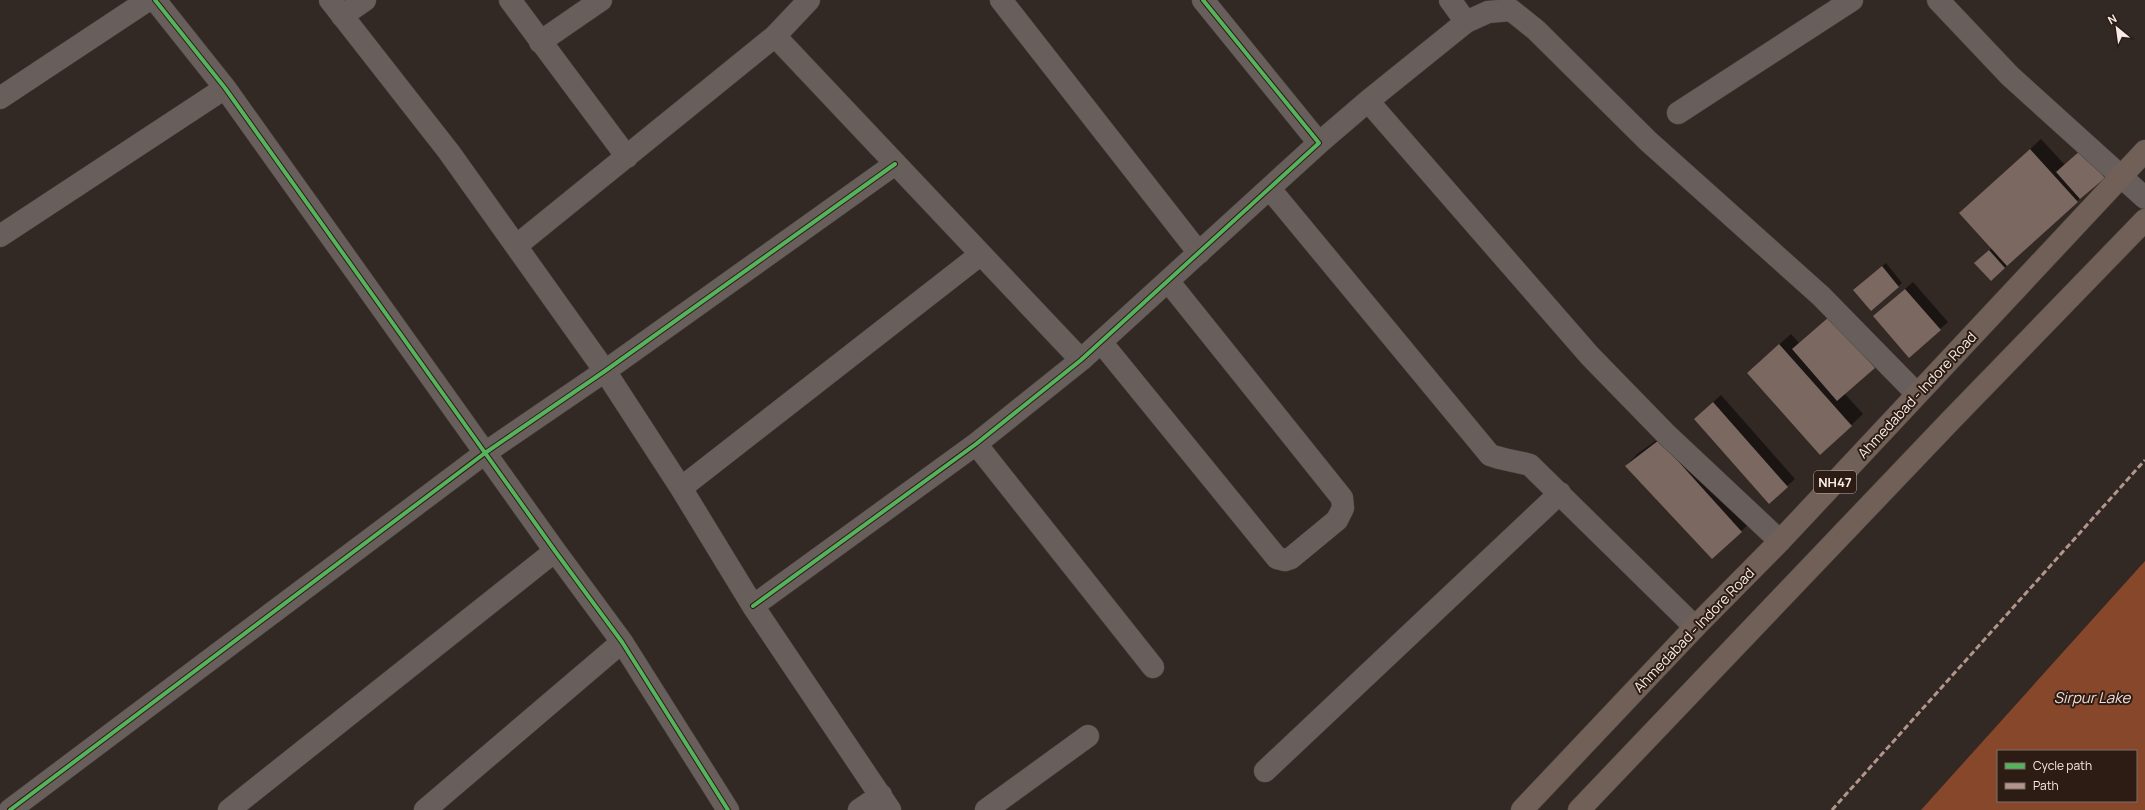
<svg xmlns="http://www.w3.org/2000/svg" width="2145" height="810" font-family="Manrope,sans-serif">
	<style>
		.water { fill: #87472b; fill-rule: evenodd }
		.shadow { fill: #0007 }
		.building { fill: #7b6860 }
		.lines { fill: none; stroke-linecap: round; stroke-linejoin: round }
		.minor-casing { stroke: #4e4541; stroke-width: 23 }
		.trunk-casing { stroke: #4e4541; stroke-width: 23 }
		.minor { stroke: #685f5c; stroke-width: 22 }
		.trunk { stroke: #716057; stroke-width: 22 }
		.quiet { stroke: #b2968c; stroke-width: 3; stroke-dasharray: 6 3; stroke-linecap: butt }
		.cycleway-casing { stroke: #2d1c14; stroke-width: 6 }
		.cycleway { stroke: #56b35d; stroke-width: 4 }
		.labels { text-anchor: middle; stroke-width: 4; stroke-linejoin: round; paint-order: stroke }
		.shield { fill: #2d1c14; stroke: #bbaea7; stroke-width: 1 }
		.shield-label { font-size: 13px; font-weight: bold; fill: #f8ece6 }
		.street-label { font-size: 14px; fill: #f8ece6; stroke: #2d1c14 }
		.water-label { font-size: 15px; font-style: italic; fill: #f3ddd5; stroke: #2d1c14 }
	</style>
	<rect width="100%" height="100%" fill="#322824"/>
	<path class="water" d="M2145,561V810H1921ZM1998,751H2136V801H1998Z"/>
	<path class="shadow" d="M2041,139L2065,165L2112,169L1991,280L1979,259L1992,248L1960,213Z
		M1886,263L1902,283L1871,310L1858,286Z
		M1913,282L1948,322L1940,329L1882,309Z
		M1838,309L1882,360L1844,393L1863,414L1820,454L1759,362L1791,334L1799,343Z
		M1721,395L1795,479L1787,486L1703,411Z
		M1671,430L1753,520L1712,558L1626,466L1637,454Z"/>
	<path class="building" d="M2030,149L2078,202L2007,266L1959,213Z
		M2081,150L2105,178L2080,199L2056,172Z
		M1989,250L2005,268L1991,281L1974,263Z
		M1882,266L1899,287L1871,311L1853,290Z
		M1905,289L1941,330L1909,358L1873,316Z
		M1830,316L1875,368L1837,401L1792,349Z
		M1779,344L1852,426L1820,455L1747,373Z
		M1713,402L1788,487L1769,504L1694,419Z
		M1659,440L1742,532L1712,559L1625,466Z"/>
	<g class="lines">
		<g class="minor-casing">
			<path id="minor" d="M155,0L225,88L555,551L622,642L728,810
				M330,0L449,152L605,371L681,488L753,606L890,810
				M510,0L627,157
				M809,0L775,36L1081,360
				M1001,0L1199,253
				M1450,0L1466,22
				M1938,0L2010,76L2145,198
				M342,16L365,0
				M540,42L601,0
				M0,98L148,0
				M1368,101L1590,356L1667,435L1780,541
				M1678,113L1852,0
				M1319,143L1368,101L1466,22L1488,12L1511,10L1536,30L1648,141L1821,296L1917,394
				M1270,189L1490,455C1503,460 1517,461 1530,465L1695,627
				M0,236L225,88
				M516,246L775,36
				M1101,342L1277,558L1285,560L1291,558L1337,520L1343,508L1342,498L1168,281
				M976,444L1153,667
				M681,488L981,254
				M753,606L976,444L1081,360L1319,143L1203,0
				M1265,771L1560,493
				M10,810L485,453L605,371L895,164
				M229,810L555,551
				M425,810L622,642
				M859,810L881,795
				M986,810L1088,736"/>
		</g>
		<g class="trunk-casing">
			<path id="trunk" d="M1522,810L1695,627L1780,541L2145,151
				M1579,810L1952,419L2145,220"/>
		</g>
		<use href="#minor" class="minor"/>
		<use href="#trunk" class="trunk"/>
		<path class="quiet" d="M1832,810L2145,460"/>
		<g class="cycleway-casing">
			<path id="cycleway" d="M155,0L225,88L555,551L622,642L728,810
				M753,606L976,444L1081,360L1319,143L1203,0
				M10,810L485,453L605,371L895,164"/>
		</g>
		<use href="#cycleway" class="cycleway"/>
	</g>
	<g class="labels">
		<rect class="shield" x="1814" y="471" width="42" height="22" rx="3"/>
		<g class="shield-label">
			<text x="1835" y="487">NH47</text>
		</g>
		<g class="street-label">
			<text transform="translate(1917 395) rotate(-47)" y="5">Ahmedabad - Indore Road</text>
			<text transform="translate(1694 630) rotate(-46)" y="5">Ahmedabad - Indore Road</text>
		</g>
		<g class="water-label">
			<text x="2092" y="703">Sirpur Lake</text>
		</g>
	</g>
	<rect x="1997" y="750" width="140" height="52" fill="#2d1c14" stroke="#7e6f68"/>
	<rect x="2005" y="763" width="20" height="6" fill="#56b35d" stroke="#7e6f68"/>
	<text x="2033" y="770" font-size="12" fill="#f8ece6">Cycle path</text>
	<rect x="2005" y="783" width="20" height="6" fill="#b2968c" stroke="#7e6f68"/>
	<text x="2033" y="790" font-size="12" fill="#f8ece6">Path</text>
	<g transform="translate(2117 28) rotate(331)" stroke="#2d1c14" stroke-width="3" paint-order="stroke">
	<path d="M0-3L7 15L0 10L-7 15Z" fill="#f8ece6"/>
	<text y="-6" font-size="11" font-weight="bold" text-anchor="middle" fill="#f8ece6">N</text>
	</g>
</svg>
